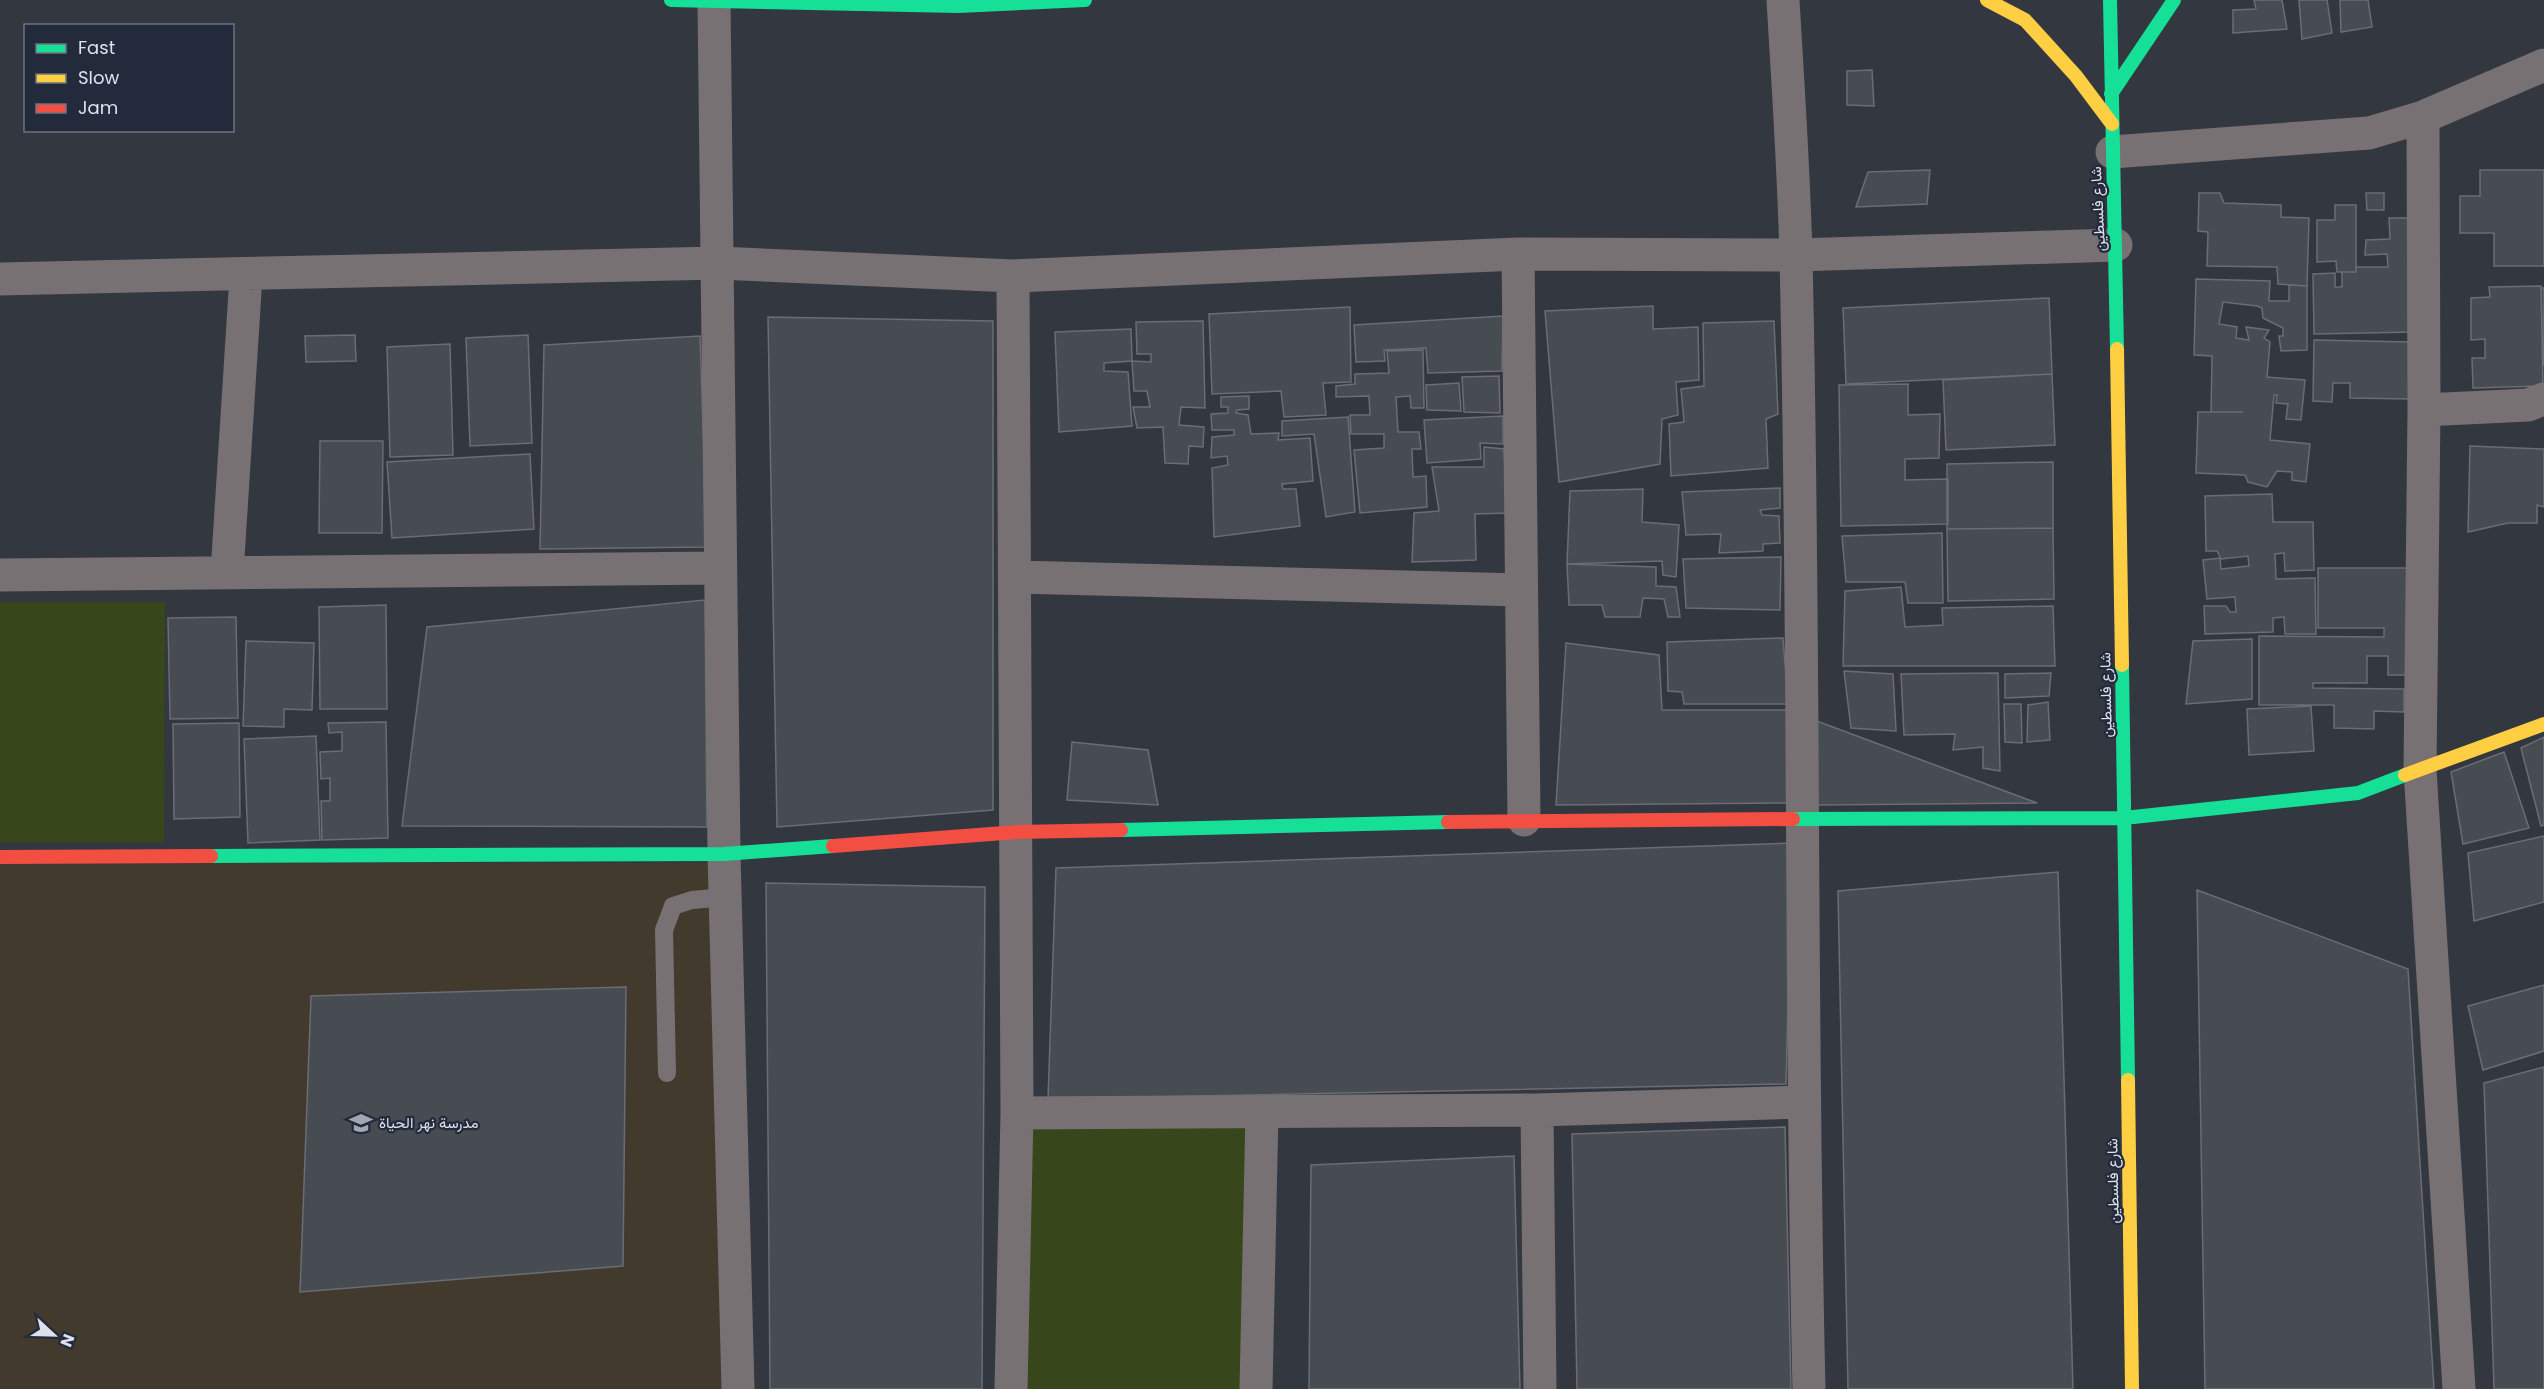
<svg xmlns="http://www.w3.org/2000/svg" width="2544" height="1389" font-family="Poppins,Vazirmatn,sans-serif">
	<style>
		.education { fill: #433a2e }
		.green { fill: #37471b }
		.building { fill: #474b52; stroke: #6a6d75; stroke-width: 1.5 }
		.lines { fill: none; stroke-linecap: round; stroke-linejoin: round }
		.lane { stroke: #787173; stroke-width: 18 }
		.street { stroke: #787173; stroke-width: 33 }
		.fast { stroke: #16e098; stroke-width: 14 }
		.slow { stroke: #ffcf43; stroke-width: 14 }
		.jam { stroke: #f24e42; stroke-width: 14 }
		.labels { text-anchor: middle; stroke-width: 4.5; stroke-linejoin: round; paint-order: stroke }
		.street-label { font-size: 15px; fill: #dce1ec; stroke: #232a3b }
		.poi-label { font-size: 15px; fill: #dce1ec; stroke: #232a3b; text-anchor: start }
	</style>
	<rect width="100%" height="100%" fill="#333740"/>
	<path class="education" d="M0,862L715,863L730,1389H0Z"/>
	<path class="green" d="M0,602H165L164,842H0Z
		M1018,1113H1262L1256,1389H1013Z"/>
	<path class="building" d="M2254,0H2282L2287,29L2233,33V10L2256,9Z
		M2299,0H2327L2332,33L2302,39Z
		M2340,0H2368L2372,27L2341,32Z
		M1872,70L1874,106L1847,105V71Z
		M1930,170L1927,204L1856,207L1868,172Z
		M2480,170H2544V266H2494V233H2460V196H2480Z
		M2199,193H2220L2224,203L2281,205V217L2309,218L2307,286L2278,284L2277,267L2207,266L2208,232L2198,231Z
		M2366,193H2384V210H2367Z
		M2335,205H2356V272H2337L2336,261L2317,262V220H2335Z
		M2389,218H2411L2414,332L2314,334L2313,274L2335,273V287H2342V272H2356V267H2388L2387,254L2365,255L2366,240L2390,239Z
		M2196,279L2270,281L2269,301H2289V285L2307,286V350L2281,351L2279,336H2283V328L2263,318L2262,308L2257,306L2223,302L2219,324L2237,327L2236,338L2249,340L2246,327L2269,330L2264,338L2270,342L2267,377L2305,380L2301,420L2286,419L2288,404L2276,403L2277,395H2274L2270,440L2310,444L2306,482L2292,480V472L2277,471L2267,487L2248,482L2245,475L2196,473L2198,412H2243H2211L2212,356L2194,355Z
		M2541,286L2543,386L2473,388L2472,358H2485V339L2471,340V298L2490,297L2489,287Z
		M2541,288H2544V365H2543Z
		M2049,298L2052,374L1846,384L1843,308Z
		M1653,306V329L1698,327L1699,380L1676,382L1678,415L1662,419L1660,464L1559,482L1545,311Z
		M1350,307L1351,382L1323,383L1326,415L1284,417L1281,391L1212,394L1209,314Z
		M1503,316L1502,371L1428,373L1426,348L1384,350L1385,361L1356,362L1354,325Z
		M768,317L993,321V810L777,827Z
		M1203,321L1205,408L1181,407L1179,425L1204,427L1203,447L1189,446L1188,464L1165,463L1163,427L1137,428L1133,407H1150L1147,391H1134L1132,361L1151,362V354H1137L1136,322Z
		M1774,321L1778,414L1766,419L1768,468L1671,476L1669,424L1684,422L1681,389L1704,386L1703,323Z
		M1131,329L1132,361L1104,363V371L1128,372L1132,426L1059,432L1055,332Z
		M355,335L356,361L306,362L305,336Z
		M528,335L532,443L470,446L466,338Z
		M700,336L707,547L540,549L544,345Z
		M2314,340L2412,342L2410,399L2350,398V383H2333L2332,402L2313,401Z
		M450,344L453,455L390,457L387,347Z
		M1423,350L1424,408H1411L1410,396L1396,397L1398,432H1419L1421,449H1412L1413,477L1426,476L1427,507L1360,513L1354,450L1384,448V434H1351L1350,415H1370L1369,396L1336,397V386L1355,384V374L1389,373L1387,351Z
		M2052,374L2055,445L1946,450L1943,380Z
		M1499,376L1500,413L1464,412L1462,377Z
		M1459,383L1461,411L1427,410L1426,385Z
		M1908,384V415L1940,414L1939,458L1905,459V480L1948,479V524L1841,526L1839,385Z
		M1249,396V409L1237,410L1236,413L1248,415L1251,434L1279,433L1278,440L1310,438L1313,481L1282,484L1283,489H1296L1300,526L1214,537L1212,468L1228,465L1227,456L1211,458L1212,437L1234,435V430H1212L1211,414L1228,413V407H1221V397Z
		M1503,416V444L1480,443L1481,459L1427,463L1424,420Z
		M1348,417L1355,512L1326,517L1314,434L1282,436V421Z
		M320,441H383L382,533H319Z
		M2470,446L2544,449V507L2537,505V523H2508L2468,532Z
		M1484,447L1504,449L1507,513L1475,514L1476,560L1412,562L1414,513L1439,511L1432,467H1484Z
		M530,454L534,529L392,538L387,462Z
		M2053,462V528L1947,529V464Z
		M1780,488V508L1760,510L1762,515L1779,516L1780,543L1763,544V551L1719,553L1721,534L1686,535L1682,492Z
		M1643,489L1642,522L1679,525L1676,577L1663,575L1662,561L1567,564L1570,491Z
		M2272,494L2273,522H2313L2314,570L2285,571L2284,553L2275,554L2276,579L2315,578L2316,634H2285L2284,617L2273,618V632L2205,634L2204,606H2226L2230,612H2236L2235,597L2207,599L2203,560L2220,558L2221,569L2249,566L2248,556L2221,559L2217,551H2206L2205,496Z
		M2053,528L2054,599L1948,601L1947,529Z
		M1942,533L1943,603H1908L1905,582H1846L1842,536Z
		M1781,557L1780,610L1686,608L1683,559Z
		M1567,564L1656,567V586L1676,587L1680,617H1668L1664,599L1643,598L1640,617H1605L1602,605H1569Z
		M2318,568H2419V675H2388V656H2367V683H2313V688L2404,689V712L2374,711V729L2334,728V705H2259V636L2384,637V628H2318Z
		M1901,587L1905,627L1943,625L1942,608L2053,606L2055,666H1843L1845,591Z
		M705,600L707,827L402,826L427,627Z
		M386,605L387,709H320L319,607Z
		M236,617L238,718L170,719L168,618Z
		M1783,638L1788,704H1684L1682,692L1668,691L1667,642Z
		M2252,639V699L2186,704L2193,641Z
		M246,641L314,643L312,710L284,709V727L243,726Z
		M1566,643L1659,655L1662,710H1789L1788,803L1556,805Z
		M1844,671L1893,674L1896,731L1851,728Z
		M1998,673L2000,771L1983,768V747L1953,750L1955,734L1904,735L1901,674Z
		M2051,673L2049,696L2005,698V674Z
		M2048,702L2050,740L2027,742L2028,705Z
		M2004,704H2021L2022,743L2005,742Z
		M2311,706L2314,751L2249,755L2247,709Z
		M1814,720L2037,803L1817,805Z
		M386,722L388,838L322,840L321,801H330V778L321,779L320,752L342,751V732L329,733L328,723Z
		M239,723L240,817L174,819L173,724Z
		M316,736L320,840L248,843L244,739Z
		M2544,737V825L2541,826L2521,748Z
		M1072,742L1148,750L1158,805L1067,800Z
		M2504,752L2529,828L2463,844L2451,772Z
		M2544,836V902L2474,921L2468,853Z
		M1792,843L1786,1084L1048,1099L1056,868Z
		M2058,872L2073,1389H1848L1838,891Z
		M766,883L985,887L982,1389H770Z
		M2197,890L2408,969L2434,1389H2205Z
		M2544,985V1051L2483,1070L2468,1006Z
		M626,987L623,1266L300,1292L311,996Z
		M2544,1067V1389H2494L2484,1083Z
		M1785,1127L1791,1389H1577L1572,1134Z
		M1514,1156L1520,1389H1309L1311,1165Z"/>
	<g class="lines">
		<path class="lane" d="M667,1073L664,930L673,906L692,900L726,897"/>
		<path class="street" d="M1783,0C1788,86 1794,172 1796,258C1805,635 1800,1012 1809,1389
			M714,2L724,854L738,1389
			M2423,117L2424,410L2420,770L2459,1389
			M2112,152L2369,133L2423,117L2544,65
			M1518,254L1524,820
			M0,279L719,263L1013,276L1518,254L1796,255L2116,245
			M2424,410L2528,405L2544,399
			M227,573L246,276
			M0,575L720,568
			M1015,577L1521,590
			M1537,1110L1540,1389
			M1017,1113L1537,1110L1802,1102
			M1011,1389L1017,1113L1013,276
			M1256,1389L1262,1112"/>
		<path class="fast" d="M671,0L958,6L1085,0
			M2110,0L2117,349
			M2111,94L2174,0
			M2122,665L2128,1080
			M1793,819L2124,818L2358,793L2405,775
			M1121,830L1448,822
			M211,856L724,854L833,846"/>
		<path class="slow" d="M1987,0L2025,20L2076,76L2112,124
			M2117,349L2122,665
			M2405,775L2544,724
			M2128,1080L2132,1389"/>
		<path class="jam" d="M1448,822L1793,819
			M833,846L1017,832L1121,830
			M0,857L211,856"/>
	</g>
	<defs>
		<g id="school-bare" transform="scale(1.8)"><path d="M0-5L7-2L0 1L-7-2ZM-4 1L0 2.5L4 1V4Q0 6-4 4Z" fill="#a1a6b0" stroke="#232a3b" stroke-width="2.5" paint-order="stroke"/></g>
	</defs>
	<g fill-rule="evenodd">
		<use href="#school-bare" x="361" y="1123"/>
	</g>
	<g class="labels">
		<g class="street-label">
			<text transform="translate(2098 209) rotate(-93)" y="5">شارع فلسطين</text>
			<text transform="translate(2106 695) rotate(-91)" y="5">شارع فلسطين</text>
			<text transform="translate(2113 1181) rotate(-91)" y="5">شارع فلسطين</text>
		</g>
		<g class="poi-label">
			<text x="379" y="1128">مدرسة نهر الحياة</text>
		</g>
	</g>
	<rect x="24" y="24" width="210" height="108" fill="#232a3b" stroke="#6d7382" stroke-width="1.5"/>
	<rect x="36" y="44" width="30" height="9" fill="#16e098" stroke="#6d7382" stroke-width="1.5"/>
	<text x="78" y="54" font-size="18" fill="#dce1ec">Fast</text>
	<rect x="36" y="74" width="30" height="9" fill="#ffcf43" stroke="#6d7382" stroke-width="1.5"/>
	<text x="78" y="84" font-size="18" fill="#dce1ec">Slow</text>
	<rect x="36" y="104" width="30" height="9" fill="#f24e42" stroke="#6d7382" stroke-width="1.5"/>
	<text x="78" y="114" font-size="18" fill="#dce1ec">Jam</text>
	<g transform="translate(54 1335) rotate(112)" stroke="#232a3b" stroke-width="4.5" paint-order="stroke">
	<path d="M0-4.5L10 22L0 15L-10 22Z" fill="#dce1ec"/>
	<text y="-9" font-size="16" font-weight="bold" text-anchor="middle" fill="#dce1ec">N</text>
	</g>
</svg>
